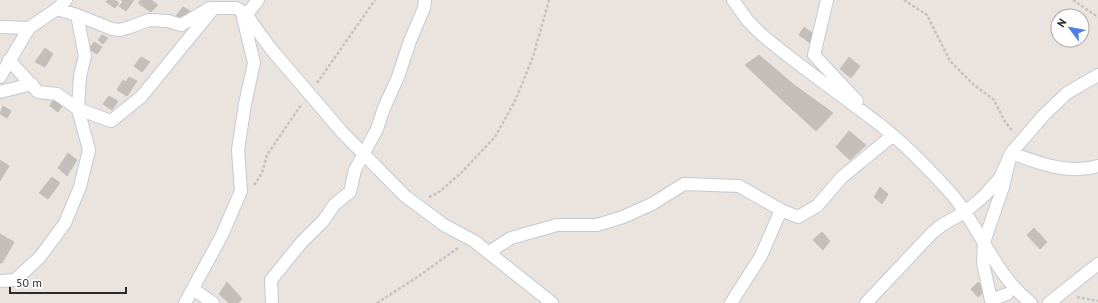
<svg xmlns="http://www.w3.org/2000/svg" width="1098" height="303" font-family="'PT Sans',sans-serif">
	<style>
		.building { fill: #c3beb9; stroke: #c6bfb8 }
		.lines { fill: none; stroke-linecap: round; stroke-linejoin: round }
		.minor-casing { stroke: #c5cad2; stroke-width: 14 }
		.path { stroke: #c3c3c3; stroke-width: 2.5; stroke-dasharray: 3 2; stroke-linecap: butt }
		.minor { stroke: #fff; stroke-width: 12 }
	</style>
	<rect width="100%" height="100%" fill="#eae3de"/>
	<path class="building" d="M108,0H115L119,3L115,8L106,2Z
		M121,0H134L126,11L119,6L123,2Z
		M141,0H151L158,5L151,12L138,3Z
		M183,7L190,11L183,19L176,16Z
		M804,27L815,35L810,43L799,35Z
		M102,35L108,38L103,44L98,40Z
		M94,42L102,47L97,54L89,49Z
		M45,48L53,54L45,67L35,62Z
		M759,55L793,84L779,97L745,65Z
		M141,57L150,62L142,72L134,66Z
		M849,57L860,66L851,78L840,69Z
		M129,77L137,81L127,96L117,90L123,80L126,82Z
		M793,84L833,113L816,131L779,97Z
		M109,96L118,101L112,110L103,104Z
		M53,100L63,105L58,112L50,106Z
		M3,106L11,111L7,118L0,114Z
		M849,131L866,145L850,160L836,147Z
		M68,153L77,160L67,176L58,168Z
		M0,160L9,166L0,181Z
		M52,177L60,183L48,199L39,193Z
		M880,187L888,194L882,204L874,197Z
		M1034,228L1047,242L1040,249L1027,235Z
		M822,232L830,241L823,250L813,240Z
		M0,234L14,242L2,263H0Z
		M227,282L242,299L238,303H229L219,294Z
		M978,282L986,290L978,297L971,289Z"/>
	<g class="lines">
		<g class="minor-casing">
			<path id="minor" d="M733,0L748,21L761,34C799,66 840,94 879,124C904,143 926,166 947,189C979,223 993,274 1031,303
				M827,0L814,55L857,101
				M57,9L77,15L112,29L120,30L130,27L149,20L168,21L181,25L210,8H236L247,14L252,23L271,49L342,132L405,196L444,225L474,241L552,303
				M247,14L258,0
				M0,27L29,28
				M9,60L38,92L57,94L78,109L111,121L141,97L213,9
				M0,77L29,28L57,9L66,0
				M0,92L32,84
				M489,252L511,238L557,225H597L623,217L652,204L684,184L739,186L781,210
				M0,281L15,280L40,257L65,223L80,187L89,150L78,109L80,76L85,56L77,15
				M193,289L213,303
				M1007,294L991,300L983,263L984,242L1003,187L1011,153C1039,163 1068,175 1098,166
				M185,303L222,235L241,191L238,150L245,104L254,63L242,13
				M272,303L271,280L301,243L323,221L335,204L350,192L355,170L377,129L384,108L398,77L410,41L424,8L425,0
				M731,303L761,256L781,210L798,217L817,206L842,177L892,136
				M866,303L932,233L942,225L965,212L985,195L1000,178L1011,153L1044,115L1067,93L1098,75
				M1049,303L1098,264"/>
		</g>
		<path class="path" d="M904,0L927,15L950,61L974,85L994,100L1004,120L1013,132
			M1073,0L1098,17
			M317,83L375,0
			M254,185L262,173L267,155L301,105
			M429,197L438,193L462,172L495,137L516,99L533,57L549,0
			M1077,297L1098,301
			M377,303L416,278L458,248"/>
		<use href="#minor" class="minor"/>
	</g>
	<g transform="translate(1070 28) rotate(302)"><circle r="19" fill="#ffffff" stroke="#aaaaaa"/>
	<path d="M0-3L7 15L0 10L-7 15Z" fill="#507fe5"/>
	<text y="-6" font-size="11" font-weight="bold" text-anchor="middle" fill="#2a2a2a">N</text>
	</g>
	<path d="M10 287v6h116v-6" fill="none" stroke="#2a2a2a" stroke-width="2"/>
	<text x="16" y="287" font-size="12" fill="#2a2a2a" stroke="#ffffff" stroke-width="3" paint-order="stroke">50 m</text>
</svg>
